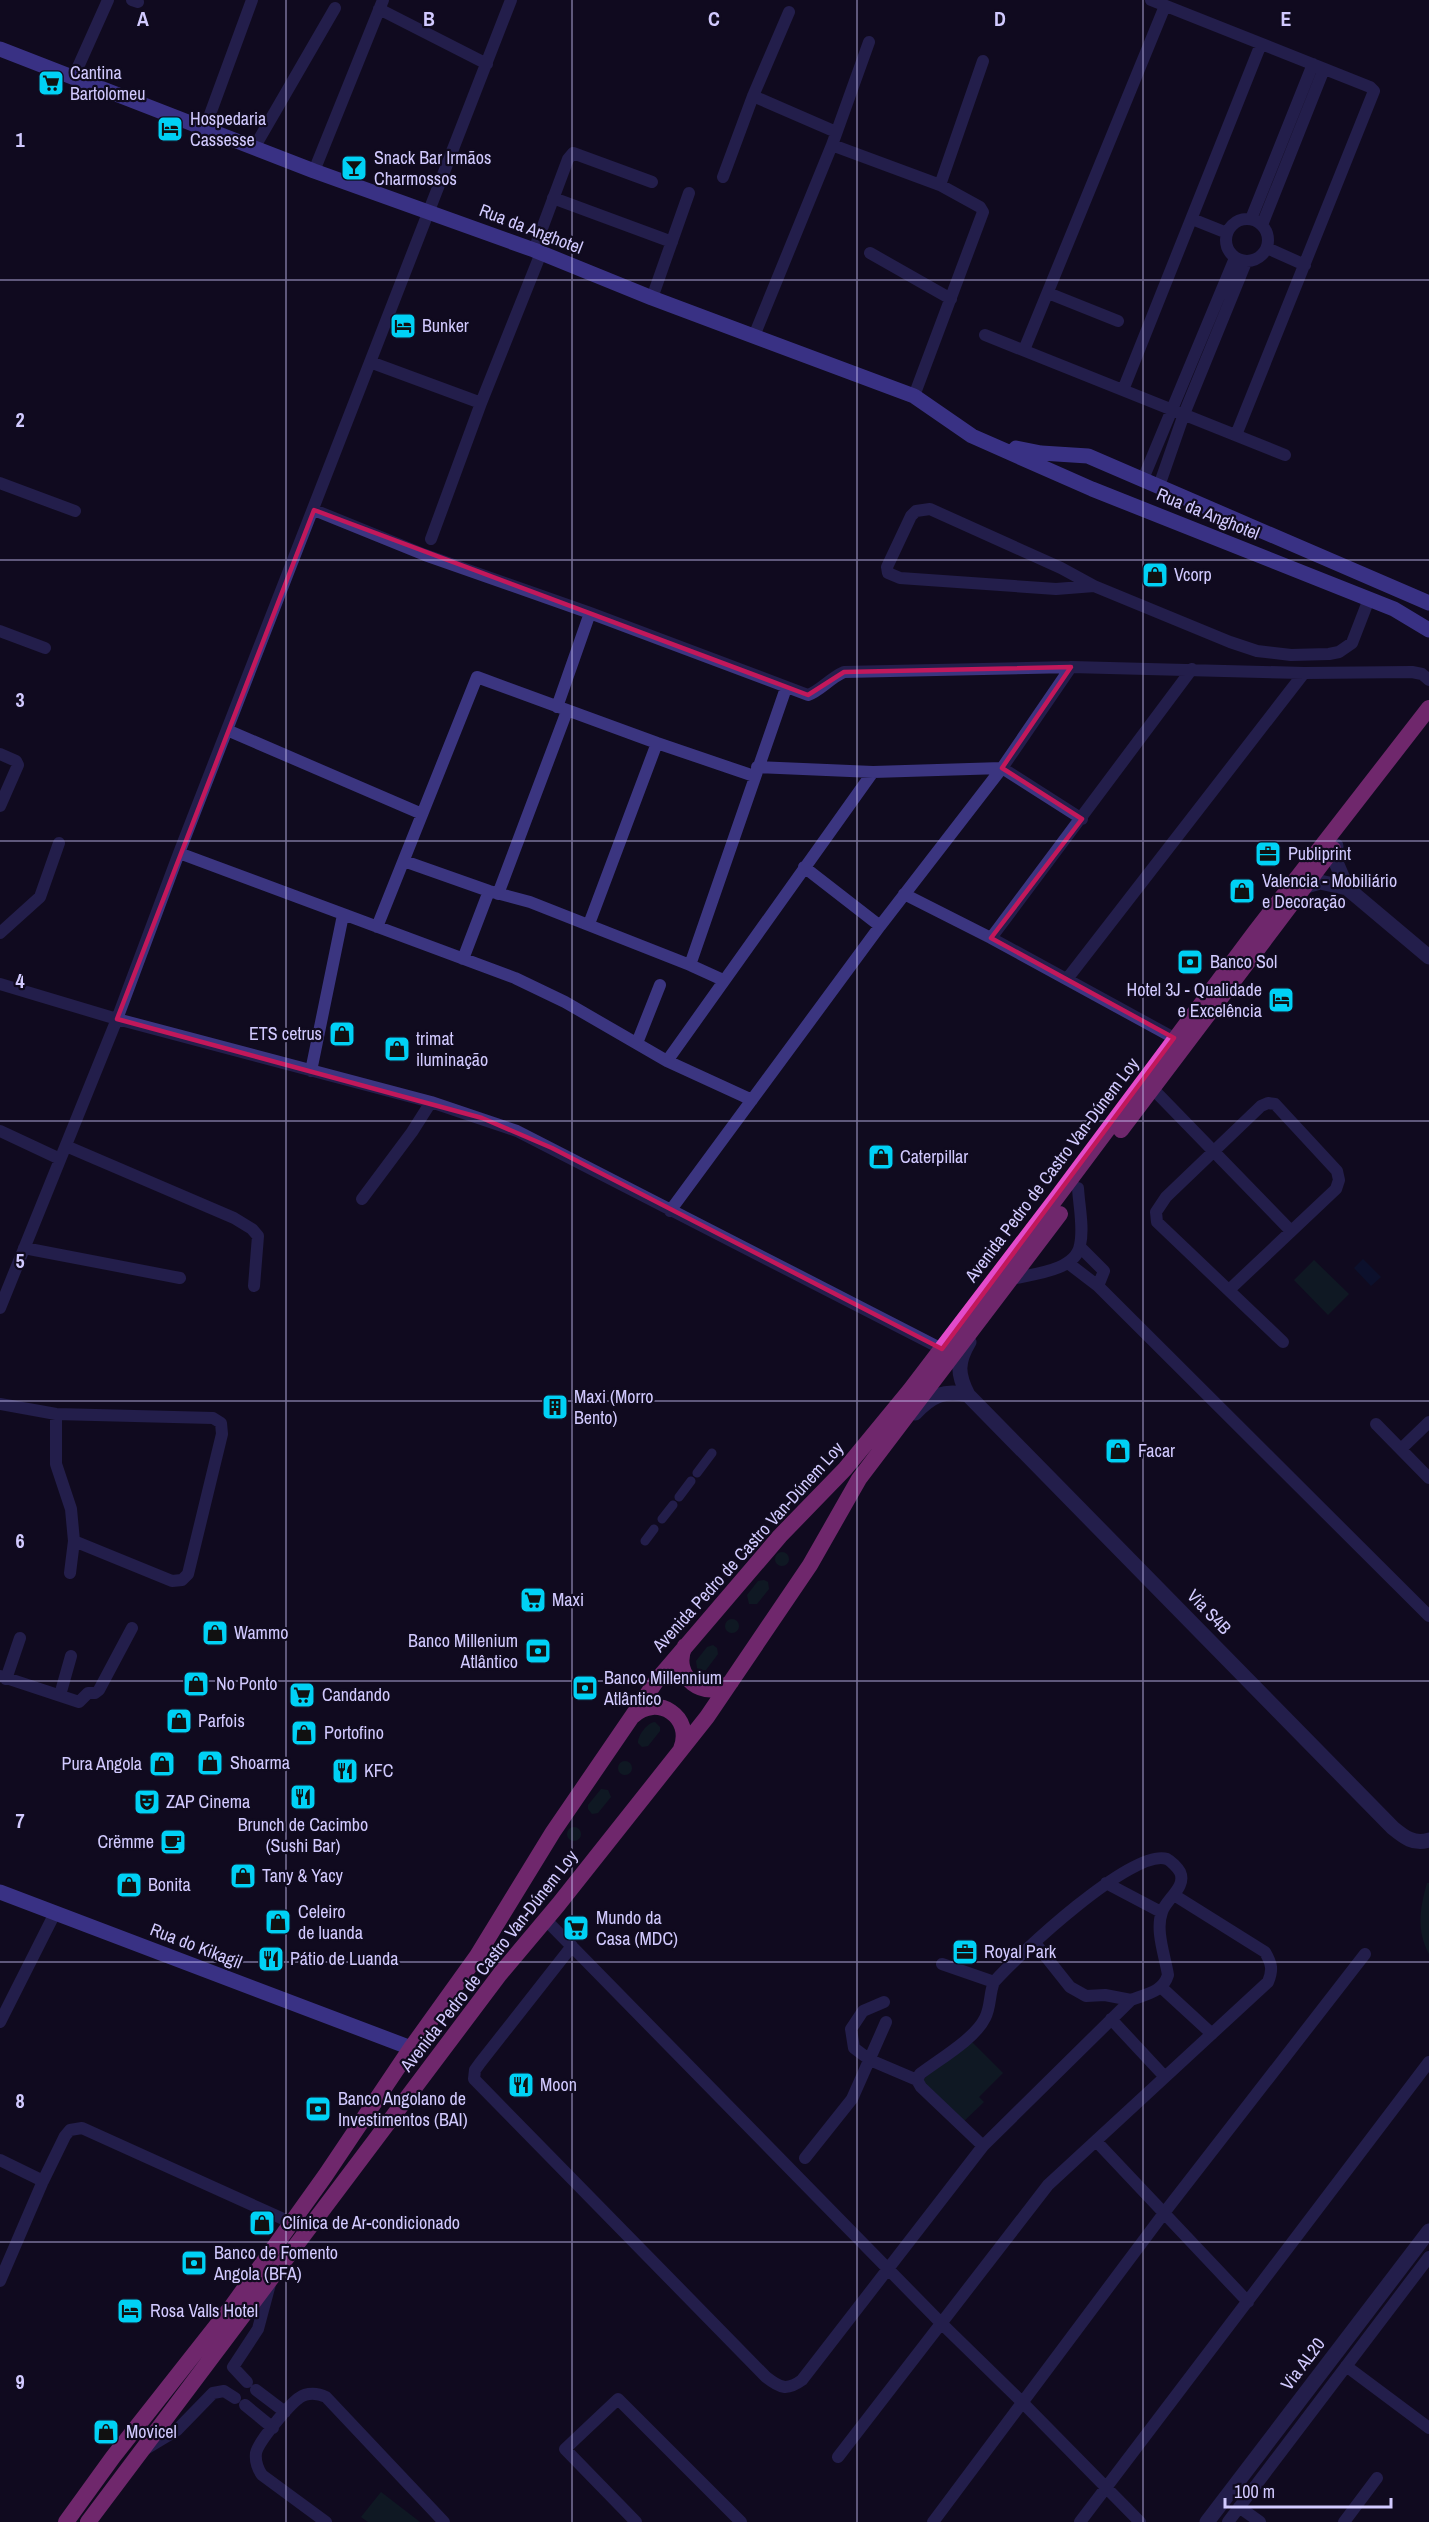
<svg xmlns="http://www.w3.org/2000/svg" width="1429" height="2522" font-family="'Archivo Narrow',sans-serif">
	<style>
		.green { fill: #0e2929 }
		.water { fill: #07183d }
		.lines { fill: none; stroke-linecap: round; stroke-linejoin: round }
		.pedestrian { stroke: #3b3580; stroke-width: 9 }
		.minor { stroke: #3b3580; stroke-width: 12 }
		.tertiary { stroke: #3b3580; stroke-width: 15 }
		.secondary { stroke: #6c61ff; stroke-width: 15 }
		.trunk { stroke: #e24bca; stroke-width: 16 }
		.marked { fill: none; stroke: #c2185b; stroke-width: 4.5; stroke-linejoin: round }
		.grid { fill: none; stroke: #d2caff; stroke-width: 1.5; stroke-opacity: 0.55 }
		.labels { text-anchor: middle; stroke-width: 4.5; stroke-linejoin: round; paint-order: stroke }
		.poi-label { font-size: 18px; fill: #d2caff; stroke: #100b1f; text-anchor: start }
		.street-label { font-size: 18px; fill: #d2caff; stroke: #100b1f }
		.grid-label { font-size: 20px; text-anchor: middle; font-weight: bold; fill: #d2caff; stroke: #100b1f; stroke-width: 4.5; stroke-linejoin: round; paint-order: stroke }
	</style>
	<rect width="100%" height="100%" fill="#100b1f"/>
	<path class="green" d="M1314,1260L1349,1294L1328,1315L1294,1280Z
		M775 1559a7 7 0 1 1 14 0a7 7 0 1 1-14 0Z
		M764,1580L768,1582L769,1589L757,1604H749L747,1595L758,1581Z
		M725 1626a7 7 0 1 1 14 0a7 7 0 1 1-14 0Z
		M713,1645L717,1648L718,1654L706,1670H700L697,1668L696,1661L707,1647Z
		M655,1722L660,1727V1731L648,1746L642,1747L638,1743C638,1735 647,1723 655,1722Z
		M618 1768a7 7 0 1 1 14 0a7 7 0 1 1-14 0Z
		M601,1789L608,1790L611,1797L598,1813L592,1814L588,1809V1805Z
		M567 1834a7 7 0 1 1 14 0a7 7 0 1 1-14 0Z
		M1427,1883H1429V1954C1416,1930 1420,1908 1427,1883Z
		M967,2037L1003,2073L979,2097L984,2102L962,2123L922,2081Z
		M381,2492L420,2522H368L361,2517Z"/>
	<path class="water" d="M1363,1259L1381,1277L1371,1286L1354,1268Z"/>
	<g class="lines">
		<path class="pedestrian" d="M697,1473L712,1453
			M679,1497L691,1481
			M662,1519L673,1505
			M645,1541L654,1529"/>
		<path class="minor" d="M132,0L138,2
			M1151,0L1370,87L1374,91L1236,435
			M379,9L487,64
			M74,76L108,0
			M753,96L836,132
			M205,128L252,0
			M832,145L940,185L980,207L983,212L914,396
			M254,148L335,8
			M314,171L383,0
			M723,177L753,96L789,12
			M940,185L983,61
			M553,198L672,242
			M1226 240a21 21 0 1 1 42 0a21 21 0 1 1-42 0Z
			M1192,219L1227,233
			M1251,219L1313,64
			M1262,225L1324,69
			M1267,248L1305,265
			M534,250L568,159L573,153L652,182
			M870,253L951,299
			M1048,293L1118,321
			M652,298L689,193
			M985,335L1285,455
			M754,336L832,145L869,42
			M1024,350L1165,6
			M370,362L481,403
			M1123,390L1261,44
			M1143,479L1235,258
			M0,483L75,511
			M1159,486L1184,414L1246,262
			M314,510L425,555L590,613L808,695C820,691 830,678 844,672L1071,667L1304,673L1412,672L1422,674L1429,680
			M431,539L481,403L541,253
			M1094,586L1056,589L900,578L888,573L887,567L911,516L916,511L930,509L1061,568L1094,586L1230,642L1257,651L1291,655L1329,654L1339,652L1352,643L1369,599
			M0,631L45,648
			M557,707L590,613
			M227,730L422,814
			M0,754L16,761L18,765L0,806
			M757,767L873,772L1002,768L1082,819
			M179,853L515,978L565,1002L667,1061L752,1100
			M404,861L489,891L530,902L690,965L723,980
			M804,867L880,926
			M498,894L567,711
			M904,894L991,938L1174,1038
			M589,924L657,743
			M377,927L477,677L657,743L754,776
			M0,933L40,897L59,843
			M991,938L1192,669
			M463,959L489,891
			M690,965L786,688
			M1067,979L1304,673
			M0,984L117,1019L431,1102L517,1131L942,1349
			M637,1043L660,985
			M667,1061L873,772
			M311,1071L343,915
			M1153,1089L1291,1231
			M0,1131L60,1159
			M66,1146L234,1218L252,1229L258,1236L254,1286
			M362,1199L412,1132L431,1102
			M670,1211L880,926L1002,768L1071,667
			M1080,1247L1104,1271L1098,1286
			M24,1248L180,1278
			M1068,1263L1098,1286L1429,1616
			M1011,1279C1032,1274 1076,1271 1080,1245C1084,1228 1079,1206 1078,1188
			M1229,1290L1336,1189L1339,1180L1337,1171L1275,1104L1268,1103L1261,1106L1166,1197L1156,1212L1157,1222L1283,1342
			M0,1308L117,1019L179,853L511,0
			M0,1404L56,1414L213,1418L221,1423L222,1434L188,1574L182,1580L172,1581L74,1541
			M56,1414V1464L71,1509L74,1541L70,1573
			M1376,1424L1429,1478
			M1401,1449L1429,1422
			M0,1676L79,1702L88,1693H95L99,1690L132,1628
			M6,1679L20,1638
			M60,1695L71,1656
			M1106,1883L1161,1912
			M545,1919L940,2322L1022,2402L1140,2522
			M1035,1943L1070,1987L1086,1996L1105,1995L1131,2000
			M572,1946L480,2063L475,2070L474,2079L766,2377C780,2388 787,2391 802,2380L983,2146L1131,2000C1146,1994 1163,1992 1168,1975C1165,1956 1155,1930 1162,1912C1166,1899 1187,1887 1180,1872C1178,1868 1171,1861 1167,1859C1133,1847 1017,1956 994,1982C989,1994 991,2007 985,2018C975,2039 938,2060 920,2074L917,2080
			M942,1964L994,1982
			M1162,1988L1212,2034
			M884,2002L863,2011L851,2029L854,2048L870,2060L917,2080L921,2087L983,2146
			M1111,2019L1165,2077
			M0,2022L55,1913
			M1096,2141L1248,2302
			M805,2158L852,2099L886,2022
			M0,2160L43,2181
			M0,2281L43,2181L65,2136L70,2130L82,2128L290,2222
			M1346,2366L1429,2428
			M247,2382L233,2367L258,2329L270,2284
			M256,2390L285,2412
			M245,2405L273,2428
			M147,2448L177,2430L213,2393L224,2391L235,2398
			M838,2457L1048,2185L1268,1982C1273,1970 1272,1964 1265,1952L1174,1895
			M1239,2507L1260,2522
			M326,2522L262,2475C258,2469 255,2461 256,2453C258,2442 289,2405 299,2398C307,2392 318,2393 326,2397L444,2522
			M636,2522L565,2449L618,2399L741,2522
			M933,2522L1164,2213L1365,1954
			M1080,2522L1429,2062
			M1228,2522L1429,2257
			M1344,2522L1377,2478"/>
		<path class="tertiary" d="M1336,846L1335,860L1347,888L1429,957
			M1306,886L1320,882L1347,888
			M969,1342C957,1362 957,1374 968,1395L1393,1828C1404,1837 1414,1845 1429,1840
			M915,1413C931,1396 944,1389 968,1395
			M1207,2522L1429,2231"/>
		<path class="secondary" d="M0,49L314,171L534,250L652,298L914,396L972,436L1092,489L1394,609L1429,630
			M1016,448L1041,453L1088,456L1429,603
			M0,1892L411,2048"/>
		<path class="trunk" d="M1121,1130L1333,849
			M685,1646C670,1676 705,1703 731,1682
			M633,1716C657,1693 694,1717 681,1749
			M66,2522L113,2457L232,2306L325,2176L411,2048L477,1956L553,1832L657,1680L780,1536L845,1469L910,1390L1055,1200L1255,932L1429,708
			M88,2522L500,1974L558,1905L707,1717L810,1565L859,1479L1060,1214"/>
	</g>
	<path d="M0 0H1429V2522H0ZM314,510L808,695L844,672L1071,667L1002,768L1082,819L991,938L1174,1038L942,1349L552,1148L482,1118L117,1019Z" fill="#100b1f" fill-opacity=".55" fill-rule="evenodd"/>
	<path class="marked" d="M314,510L808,695L844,672L1071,667L1002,768L1082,819L991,938L1174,1038L942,1349L552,1148L482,1118L117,1019Z"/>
	<path class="grid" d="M286,0V2522M572,0V2522M857,0V2522M1143,0V2522M0,280H1429M0,560H1429M0,841H1429M0,1121H1429M0,1401H1429M0,1681H1429M0,1962H1429M0,2242H1429"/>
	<defs>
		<g id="supermarket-square" transform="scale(1.35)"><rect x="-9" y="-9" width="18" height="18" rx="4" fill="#00d1f5" stroke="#100b1f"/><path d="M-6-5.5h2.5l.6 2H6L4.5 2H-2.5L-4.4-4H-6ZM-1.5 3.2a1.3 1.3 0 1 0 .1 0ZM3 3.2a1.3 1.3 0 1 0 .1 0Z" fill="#111"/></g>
		<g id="hotel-square" transform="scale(1.35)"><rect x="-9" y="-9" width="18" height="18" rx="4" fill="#00d1f5" stroke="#100b1f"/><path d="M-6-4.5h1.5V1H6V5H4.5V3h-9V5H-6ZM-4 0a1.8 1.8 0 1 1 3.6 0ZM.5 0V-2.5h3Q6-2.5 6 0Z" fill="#111"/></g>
		<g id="bar-square" transform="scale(1.35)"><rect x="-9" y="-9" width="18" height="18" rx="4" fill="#00d1f5" stroke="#100b1f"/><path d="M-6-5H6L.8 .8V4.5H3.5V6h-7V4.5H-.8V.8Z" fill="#111"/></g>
		<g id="shop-square" transform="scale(1.35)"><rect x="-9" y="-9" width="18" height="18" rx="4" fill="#00d1f5" stroke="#100b1f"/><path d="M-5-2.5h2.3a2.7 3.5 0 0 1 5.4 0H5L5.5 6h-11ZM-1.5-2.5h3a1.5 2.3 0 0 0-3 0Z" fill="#111"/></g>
		<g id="office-square" transform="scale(1.35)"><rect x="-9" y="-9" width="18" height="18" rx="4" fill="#00d1f5" stroke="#100b1f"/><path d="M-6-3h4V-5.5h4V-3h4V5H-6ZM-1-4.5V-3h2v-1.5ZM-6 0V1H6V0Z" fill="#111"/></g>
		<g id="bank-square" transform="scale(1.35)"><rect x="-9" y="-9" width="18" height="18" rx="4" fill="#00d1f5" stroke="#100b1f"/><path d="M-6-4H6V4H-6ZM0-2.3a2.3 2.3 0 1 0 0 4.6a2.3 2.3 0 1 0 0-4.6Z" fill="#111"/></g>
		<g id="building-square" transform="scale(1.35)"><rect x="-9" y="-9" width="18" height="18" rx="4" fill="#00d1f5" stroke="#100b1f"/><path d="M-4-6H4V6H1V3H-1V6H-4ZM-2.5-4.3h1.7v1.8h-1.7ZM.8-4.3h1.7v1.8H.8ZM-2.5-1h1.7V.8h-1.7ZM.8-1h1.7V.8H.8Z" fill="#111"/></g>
		<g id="restaurant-square" transform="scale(1.35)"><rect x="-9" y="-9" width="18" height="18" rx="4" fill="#00d1f5" stroke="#100b1f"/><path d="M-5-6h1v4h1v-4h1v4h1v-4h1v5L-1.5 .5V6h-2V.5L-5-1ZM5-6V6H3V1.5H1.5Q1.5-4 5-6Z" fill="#111"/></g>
		<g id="theatre-square" transform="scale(1.35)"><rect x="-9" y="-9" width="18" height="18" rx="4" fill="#00d1f5" stroke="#100b1f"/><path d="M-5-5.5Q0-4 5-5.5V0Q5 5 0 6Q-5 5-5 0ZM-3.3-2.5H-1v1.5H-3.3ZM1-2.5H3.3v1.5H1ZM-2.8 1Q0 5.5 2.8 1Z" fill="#111"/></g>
		<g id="cafe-square" transform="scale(1.35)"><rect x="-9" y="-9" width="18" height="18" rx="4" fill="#00d1f5" stroke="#100b1f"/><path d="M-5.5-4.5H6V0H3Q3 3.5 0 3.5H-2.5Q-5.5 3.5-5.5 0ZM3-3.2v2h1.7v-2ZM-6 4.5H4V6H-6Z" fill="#111"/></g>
	</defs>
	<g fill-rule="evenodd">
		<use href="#supermarket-square" x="51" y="83"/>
		<use href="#hotel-square" x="170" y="129"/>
		<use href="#bar-square" x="354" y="168"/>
		<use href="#hotel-square" x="403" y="326"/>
		<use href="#shop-square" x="1155" y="575"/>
		<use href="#office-square" x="1268" y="854"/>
		<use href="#shop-square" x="1242" y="891"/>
		<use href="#bank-square" x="1190" y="962"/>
		<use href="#hotel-square" x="1281" y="1000"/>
		<use href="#shop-square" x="342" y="1034"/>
		<use href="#shop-square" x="397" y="1049"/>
		<use href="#shop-square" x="881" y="1157"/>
		<use href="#building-square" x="555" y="1407"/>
		<use href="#shop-square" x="1118" y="1451"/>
		<use href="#supermarket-square" x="533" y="1600"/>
		<use href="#shop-square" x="215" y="1633"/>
		<use href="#bank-square" x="538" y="1651"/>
		<use href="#shop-square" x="196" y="1684"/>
		<use href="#bank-square" x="585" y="1688"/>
		<use href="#supermarket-square" x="302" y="1695"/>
		<use href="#shop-square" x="179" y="1721"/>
		<use href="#shop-square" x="304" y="1733"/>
		<use href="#shop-square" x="210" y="1763"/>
		<use href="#shop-square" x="162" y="1764"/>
		<use href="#restaurant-square" x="345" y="1771"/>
		<use href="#restaurant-square" x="303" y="1797"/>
		<use href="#theatre-square" x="147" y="1802"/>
		<use href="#cafe-square" x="173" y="1842"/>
		<use href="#shop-square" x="243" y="1876"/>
		<use href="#shop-square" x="129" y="1885"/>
		<use href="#shop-square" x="278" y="1922"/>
		<use href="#supermarket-square" x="576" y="1928"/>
		<use href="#office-square" x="965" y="1952"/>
		<use href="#restaurant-square" x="271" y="1959"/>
		<use href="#restaurant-square" x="521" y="2085"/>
		<use href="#bank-square" x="318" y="2109"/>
		<use href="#shop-square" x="262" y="2223"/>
		<use href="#bank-square" x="194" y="2263"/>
		<use href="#hotel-square" x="130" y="2311"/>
		<use href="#shop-square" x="106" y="2432"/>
	</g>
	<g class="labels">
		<g class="poi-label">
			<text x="70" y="79">Cantina<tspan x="70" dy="21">Bartolomeu</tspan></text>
			<text x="190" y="125">Hospedaria<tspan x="190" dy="21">Cassesse</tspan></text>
			<text x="374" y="164">Snack Bar Irmãos<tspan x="374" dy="21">Charmossos</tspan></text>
			<text x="422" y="332">Bunker</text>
			<text x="1174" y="581">Vcorp</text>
			<text x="1288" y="860">Publiprint</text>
			<text x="1262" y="887">Valencia - Mobiliário<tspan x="1262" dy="21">e Decoração</tspan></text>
			<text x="1210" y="968">Banco Sol</text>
			<text x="1262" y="996" text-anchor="end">Hotel 3J - Qualidade<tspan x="1262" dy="21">e Excelência</tspan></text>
			<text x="322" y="1040" text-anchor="end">ETS cetrus</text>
			<text x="416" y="1045">trimat<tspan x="416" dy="21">iluminação</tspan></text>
			<text x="900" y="1163">Caterpillar</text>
			<text x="574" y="1403">Maxi (Morro<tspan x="574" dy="21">Bento)</tspan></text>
			<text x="1138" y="1457">Facar</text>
			<text x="552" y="1606">Maxi</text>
			<text x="234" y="1639">Wammo</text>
			<text x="518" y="1647" text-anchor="end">Banco Millenium<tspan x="518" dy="21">Atlântico</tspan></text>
			<text x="604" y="1684">Banco Millennium<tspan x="604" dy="21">Atlântico</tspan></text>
			<text x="216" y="1690">No Ponto</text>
			<text x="322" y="1701">Candando</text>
			<text x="198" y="1727">Parfois</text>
			<text x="324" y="1739">Portofino</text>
			<text x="230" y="1769">Shoarma</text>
			<text x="142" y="1770" text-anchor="end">Pura Angola</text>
			<text x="364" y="1777">KFC</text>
			<text x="166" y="1808">ZAP Cinema</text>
			<text x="303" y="1831" text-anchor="middle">Brunch de Cacimbo<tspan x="303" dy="21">(Sushi Bar)</tspan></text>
			<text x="154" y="1848" text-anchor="end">Crëmme</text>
			<text x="262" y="1882">Tany &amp; Yacy</text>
			<text x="148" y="1891">Bonita</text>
			<text x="298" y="1918">Celeiro<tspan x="298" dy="21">de luanda</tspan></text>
			<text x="596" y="1924">Mundo da<tspan x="596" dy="21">Casa (MDC)</tspan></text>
			<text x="984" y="1958">Royal Park</text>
			<text x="290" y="1965">Pátio de Luanda</text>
			<text x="540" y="2091">Moon</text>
			<text x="338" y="2105">Banco Angolano de<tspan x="338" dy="21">Investimentos (BAI)</tspan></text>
			<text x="282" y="2229">Clínica de Ar-condicionado</text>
			<text x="214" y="2259">Banco de Fomento<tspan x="214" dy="21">Angola (BFA)</tspan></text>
			<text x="150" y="2317">Rosa Valls Hotel</text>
			<text x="126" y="2438">Movicel</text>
		</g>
		<g class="street-label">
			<text transform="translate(531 229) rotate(21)" y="6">Rua da Anghotel</text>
			<text transform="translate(1208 514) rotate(22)" y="6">Rua da Anghotel</text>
			<text transform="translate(1052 1170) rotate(-53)" y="6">Avenida Pedro de Castro Van-Dúnem Loy</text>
			<text transform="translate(748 1547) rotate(-48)" y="6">Avenida Pedro de Castro Van-Dúnem Loy</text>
			<text transform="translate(1209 1612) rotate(46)" y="6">Via S4B</text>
			<text transform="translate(196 1946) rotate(21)" y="6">Rua do Kikagil</text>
			<text transform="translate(489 1961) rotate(-52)" y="6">Avenida Pedro de Castro Van-Dúnem Loy</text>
			<text transform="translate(1303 2364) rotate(-53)" y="6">Via AL20</text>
		</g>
	</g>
	<g class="grid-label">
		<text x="143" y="26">A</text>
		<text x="429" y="26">B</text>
		<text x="714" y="26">C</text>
		<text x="1000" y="26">D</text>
		<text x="1286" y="26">E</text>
		<text x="20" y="147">1</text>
		<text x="20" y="427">2</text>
		<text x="20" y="707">3</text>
		<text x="20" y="988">4</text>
		<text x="20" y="1268">5</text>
		<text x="20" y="1548">6</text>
		<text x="20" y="1828">7</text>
		<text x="20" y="2108">8</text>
		<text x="20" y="2389">9</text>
	</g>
	<path d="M1225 2498v9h166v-9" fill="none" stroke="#d2caff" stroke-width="3"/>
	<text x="1234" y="2498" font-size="18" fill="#d2caff" stroke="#100b1f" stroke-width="4.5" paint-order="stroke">100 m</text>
</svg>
